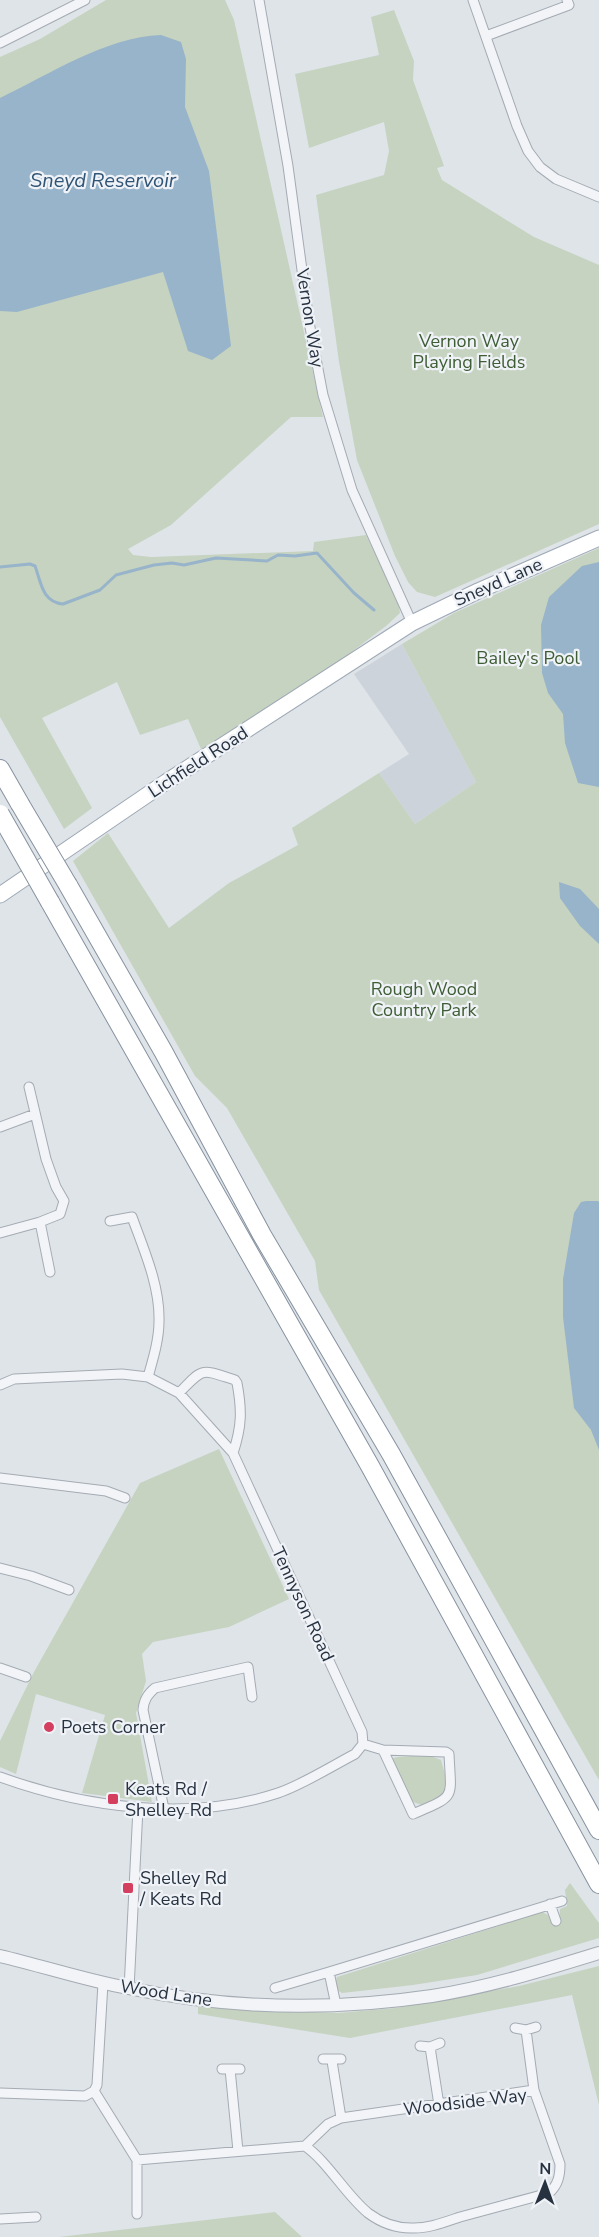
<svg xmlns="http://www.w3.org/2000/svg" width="599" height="2237" font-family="'Nunito Sans',sans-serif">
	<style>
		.built { fill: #cdd3db }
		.green { fill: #c6d3c0 }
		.water { fill: #98b4cb }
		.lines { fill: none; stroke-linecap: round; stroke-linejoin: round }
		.stream { stroke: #98b4cb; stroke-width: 3 }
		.minor-casing { stroke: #a4abb3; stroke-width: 11 }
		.tertiary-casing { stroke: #a4abb3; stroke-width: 14 }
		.primary-casing { stroke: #9ea9b5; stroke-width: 17 }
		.motorway-casing { stroke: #8692a0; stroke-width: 20 }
		.minor { stroke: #f2f4f7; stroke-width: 9 }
		.tertiary { stroke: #f2f4f7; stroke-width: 12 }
		.primary { stroke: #fff; stroke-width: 15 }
		.motorway { stroke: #fff; stroke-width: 18 }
		.motorway-bridge-casing { stroke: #8692a0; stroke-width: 20; stroke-linecap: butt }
		.motorway-bridge { stroke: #fff; stroke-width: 18 }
		.poi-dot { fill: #d43e5f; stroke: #eff2f6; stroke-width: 2 }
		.labels { text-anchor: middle; stroke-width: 4.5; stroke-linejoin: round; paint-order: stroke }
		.street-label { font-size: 18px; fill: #273241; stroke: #eff2f6 }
		.park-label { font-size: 18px; fill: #3e5d34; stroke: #eff2f6 }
		.poi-label { font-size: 18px; fill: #273241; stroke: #eff2f6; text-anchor: start }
		.water-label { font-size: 20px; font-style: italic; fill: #305476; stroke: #eff2f6 }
	</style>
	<rect width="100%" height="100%" fill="#dfe4e9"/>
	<path class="built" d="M402,644L476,782L415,824L379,773L409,754L354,674Z"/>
	<path class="green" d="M106,0H225L234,20L323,417H291L171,525L128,549L133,555L151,557L313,551L314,542L366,535L398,601L400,613L386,626L293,696L201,749L188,719L140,735L117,682L42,718L92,808L64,829L0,717V57L40,39Z
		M394,10L414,61L413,80L444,166L437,168L442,180L534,237L599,265V524L435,597L417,592L408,582L395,556L357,460L339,362L316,195L384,175L389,151L384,122L309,148L295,74L379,55L371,17Z
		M599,548V1780L319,1290L315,1261L227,1108L195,1076L73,861L108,833L169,928L229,883L298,845L292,828L379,773L415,824L476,782L402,644L454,613Z
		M219,1449L289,1599L229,1627L153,1642L142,1654L146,1681L136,1713L152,1802L82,1793L105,1715L36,1694L16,1774L0,1767V1741L34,1672L140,1483Z
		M428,1755L441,1760L446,1778L445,1794L422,1805L413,1802L391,1759L397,1757Z
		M570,1883L599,1923V1938L477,1975L413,1985L342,1993L337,1990L335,1983L337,1977L542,1912L548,1915L551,1922L559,1921L560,1909L567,1906L565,1890Z
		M599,1966V2105L572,1995L350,2038L198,2014V2007L338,2013L396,2008L519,1986Z
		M275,2212L302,2237H59Z"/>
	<path class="water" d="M161,35L181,42L186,59L185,107L209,171L231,346L212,360L188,351L163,272L17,312L0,311V98C50,74 106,37 161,35Z
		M599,562V787L578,783L565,743L563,714L548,693L542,673L541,625L549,597L582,566Z
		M559,882L580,889L599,909V944L580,926L560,898Z
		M586,1201H598L599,1202V1450L591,1430L574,1408L563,1317V1279L574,1213L581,1202Z"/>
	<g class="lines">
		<path class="stream" d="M0,567L30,564L35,566C41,582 42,602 63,604L100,590L116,575L154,565L172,563L184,565L216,558L267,561L278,555L295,556L317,553L354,593L374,610"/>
		<g class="minor-casing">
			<path id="minor" d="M259,0L288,166L309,322L323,395L352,490L412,623
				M473,0L517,126L528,151L540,167L556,179L599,197
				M486,36L569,5L567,0
				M0,43L85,0
				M29,1087L46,1159L56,1187L64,1201L60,1214L40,1222L50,1272
				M0,1127L35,1114
				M110,1221L132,1217C144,1250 160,1286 159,1321C159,1340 153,1359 148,1377
				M0,1233L40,1222
				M0,1385L14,1379L122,1374L148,1377L179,1393L233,1453L362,1732L363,1744L355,1754C332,1766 302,1785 278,1793C190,1822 86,1808 0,1777
				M179,1393C204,1367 200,1369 235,1380L237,1383C242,1410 242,1426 233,1453
				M0,1478L106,1491L125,1498
				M0,1568L31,1576L69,1590
				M0,1668L26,1677
				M363,1744L383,1750L446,1752L449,1754C451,1800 457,1795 413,1814L383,1750
				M164,1809L143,1710C144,1700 147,1695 155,1688L248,1667L252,1697
				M550,1904L556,1921
				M275,1988L329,1972
				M129,1989L138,1808
				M336,2005L329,1972L562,1901
				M515,2028L526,2030L536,2027
				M526,2030L534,2090
				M420,2046L430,2047L440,2043
				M430,2047L439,2105
				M323,2059H341
				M332,2061L341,2118
				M222,2069H240
				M230,2069L238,2151
				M94,2091L97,2085L103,1983
				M0,2093L85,2096L94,2091L137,2160L305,2146L328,2124L341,2118L534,2090L560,2164C560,2176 558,2185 549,2193C519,2201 490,2209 460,2217C445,2222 427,2229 411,2228C395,2228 380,2222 368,2213C345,2194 328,2162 305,2146
				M137,2160V2214
				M0,2219L36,2217"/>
		</g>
		<g class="tertiary-casing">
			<path id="tertiary" d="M0,1956C43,1966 85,1980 128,1988C228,2009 331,2011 432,1996C489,1987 544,1970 599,1953"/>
		</g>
		<g class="primary-casing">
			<path id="primary" d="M0,895L166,782L412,623L478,591L599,538"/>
		</g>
		<g class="motorway-casing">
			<path id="motorway" d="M0,769L20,804
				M68,885L163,1051L262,1235L391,1454L599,1830
				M50,902L370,1466L599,1884"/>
		</g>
		<use href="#minor" class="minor"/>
		<use href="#tertiary" class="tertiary"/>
		<use href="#primary" class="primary"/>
		<use href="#motorway" class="motorway"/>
		<g class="motorway-bridge-casing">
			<path id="motorway-bridge" d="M20,804L68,885
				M0,814L50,902"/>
		</g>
		<use href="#motorway-bridge" class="motorway-bridge"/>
	</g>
	<g class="poi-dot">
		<circle cx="49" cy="1727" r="6"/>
		<rect x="107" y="1793" width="12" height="12" rx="3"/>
		<rect x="122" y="1882" width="12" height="12" rx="3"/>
	</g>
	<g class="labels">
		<g class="street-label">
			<text transform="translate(310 318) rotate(81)" y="6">Vernon Way</text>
			<text transform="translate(498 582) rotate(-24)" y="6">Sneyd Lane</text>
			<text transform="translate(198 762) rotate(-33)" y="6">Lichfield Road</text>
			<text transform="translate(303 1604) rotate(65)" y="6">Tennyson Road</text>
			<text transform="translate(166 1993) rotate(9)" y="6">Wood Lane</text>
			<text transform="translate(465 2102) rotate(-7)" y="6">Woodside Way</text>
		</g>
		<g class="park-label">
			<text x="469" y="347">Vernon Way<tspan x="469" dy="21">Playing Fields</tspan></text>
			<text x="528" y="664">Bailey's Pool</text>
			<text x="424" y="995">Rough Wood<tspan x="424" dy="21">Country Park</tspan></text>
		</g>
		<g class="poi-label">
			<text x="61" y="1733">Poets Corner</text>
			<text x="125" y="1795">Keats Rd /<tspan x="125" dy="21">Shelley Rd</tspan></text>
			<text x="140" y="1884">Shelley Rd<tspan x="140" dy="21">/ Keats Rd</tspan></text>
		</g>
		<g class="water-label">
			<text x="103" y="187">Sneyd Reservoir</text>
		</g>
	</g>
	<g transform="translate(545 2183) rotate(1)" stroke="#eff2f6" stroke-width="4.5" paint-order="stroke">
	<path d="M0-4.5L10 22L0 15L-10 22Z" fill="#273241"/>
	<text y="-9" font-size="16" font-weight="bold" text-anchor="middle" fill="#273241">N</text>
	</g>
</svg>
